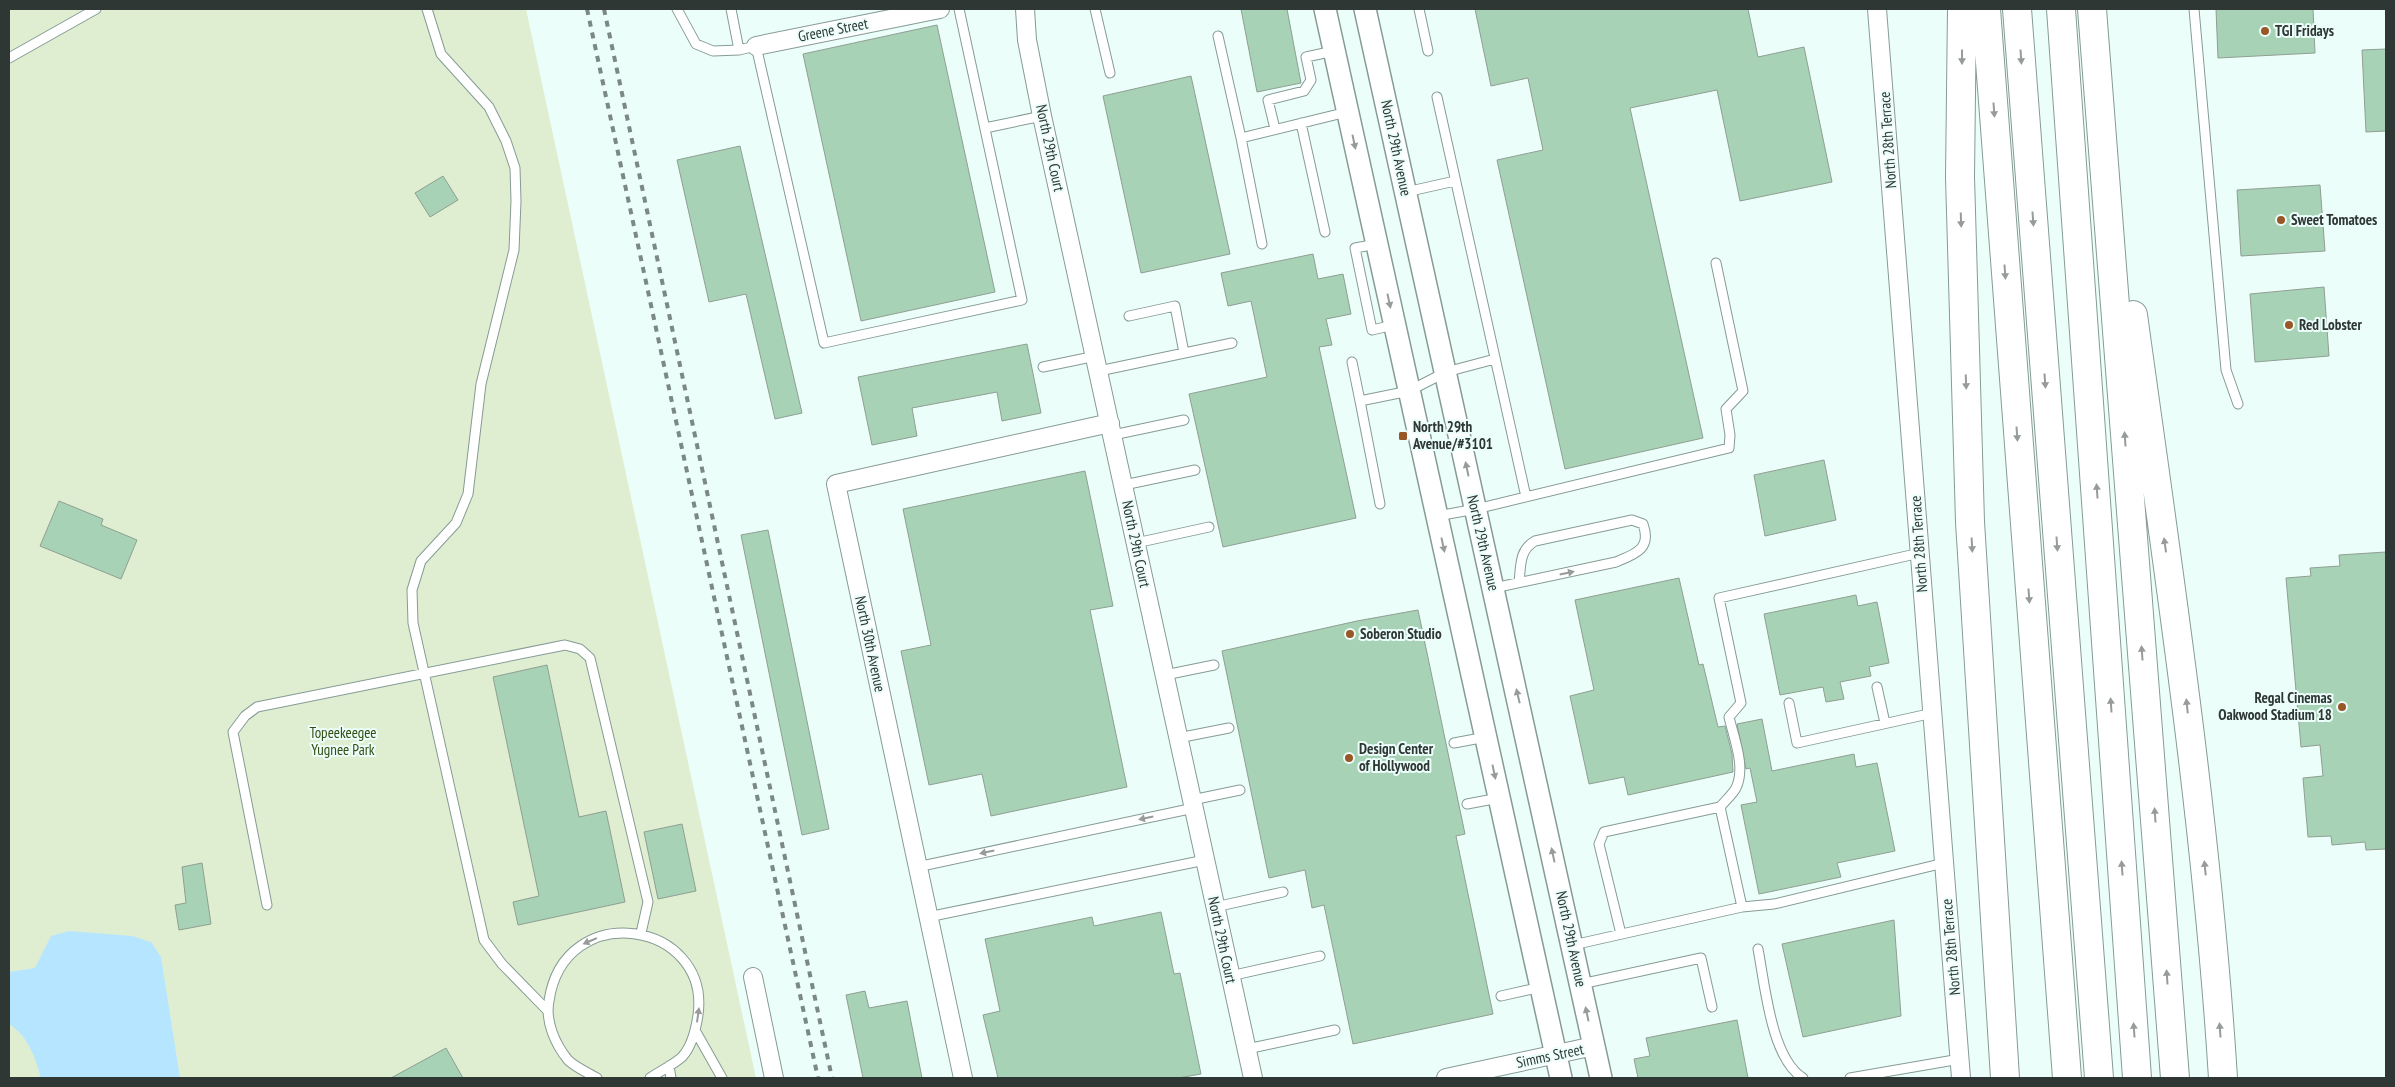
<svg xmlns="http://www.w3.org/2000/svg" width="2395" height="1087" font-family="'PT Sans Narrow',sans-serif">
	<style>
		.green { fill: #dfeed1 }
		.water { fill: #b6e6ff }
		.building { fill: #a8d2b5; stroke: #8f9f93 }
		.lines { fill: none; stroke-linecap: round; stroke-linejoin: round }
		.service-casing { stroke: #869b96; stroke-width: 11 }
		.minor-casing { stroke: #869b96; stroke-width: 20 }
		.tertiary-casing { stroke: #869b96; stroke-width: 24 }
		.motorway-casing { stroke: #869b96; stroke-width: 30 }
		.service { stroke: #fff; stroke-width: 9 }
		.minor { stroke: #fff; stroke-width: 18 }
		.tertiary { stroke: #fff; stroke-width: 21 }
		.motorway { stroke: #fff; stroke-width: 28 }
		.rail { stroke: #7c8885; stroke-width: 4; stroke-dasharray: 6 6; stroke-linecap: butt }
		.oneway { fill: #979b9a }
		.poi-dot { fill: #995626; stroke: #ecfefa; stroke-width: 2 }
		.labels { text-anchor: middle; stroke-width: 4; stroke-linejoin: round; paint-order: stroke }
		.street-label { font-size: 15px; fill: #2f3735; stroke: #ecfefa }
		.poi-label { font-size: 15px; font-weight: bold; fill: #2f3735; stroke: #ecfefa; text-anchor: start }
		.park-label { font-size: 15px; fill: #334c10; stroke: #ecfefa }
	</style>
	<rect width="100%" height="100%" fill="#ecfefa"/>
	<path class="green" d="M9,9H526L756,1078H9Z"/>
	<path class="water" d="M69,931L132,936L151,942L161,957L180,1078H41C35,1057 28,1036 9,1024V972L35,968L51,936Z"/>
	<path class="building" d="M1241,9H1287L1301,83L1257,92Z
		M1475,9H1748L1758,57L1804,47L1832,182L1740,201L1717,90L1630,108L1703,438L1565,469L1497,160L1543,150L1528,78L1491,86Z
		M2216,9H2313L2315,53L2218,58Z
		M937,25L995,292L861,321L803,54Z
		M2386,49V131L2366,132L2362,50Z
		M1191,76L1230,254L1141,273L1103,96Z
		M740,146L802,413L775,419L746,294L709,302L677,160Z
		M443,176L458,200L430,217L415,193Z
		M2320,185L2325,251L2241,256L2237,190Z
		M1313,254L1318,279L1343,274L1351,314L1326,319L1332,345L1319,347L1356,518L1223,547L1189,394L1267,377L1251,301L1228,306L1221,273Z
		M2324,287L2329,356L2255,362L2250,294Z
		M1027,344L1041,413L1002,421L997,392L912,408L917,436L872,445L858,377Z
		M1824,460L1836,520L1765,536L1754,475Z
		M1085,471L1113,606L1090,610L1127,787L991,816L982,774L929,785L901,651L931,645L903,509Z
		M59,501L103,519L101,525L137,540L121,579L40,546Z
		M768,530L829,829L802,835L741,535Z
		M2386,552V849L2366,850L2365,842L2332,845L2331,836L2308,837L2303,778L2323,776L2320,745L2301,747L2286,578L2311,576L2310,568L2340,566L2339,555Z
		M1679,578L1699,665L1703,664L1718,727L1725,726L1732,754L1733,772L1628,795L1624,777L1589,784L1570,696L1594,690L1575,600Z
		M1856,595L1858,606L1877,602L1889,663L1869,667L1871,676L1840,682L1844,699L1826,702L1823,687L1780,695L1764,614Z
		M1418,610L1465,834L1456,836L1493,1014L1353,1044L1324,905L1312,908L1305,870L1269,878L1222,651L1357,621Z
		M547,665L579,817L606,811L625,902L518,925L513,902L539,896L493,677Z
		M1762,719L1772,771L1854,754L1856,767L1877,763L1895,851L1837,863L1841,877L1759,894L1741,805L1757,802L1750,768L1746,769L1737,724Z
		M682,824L696,891L658,899L644,832Z
		M202,863L211,924L179,930L175,905L186,903L182,867Z
		M1161,912L1174,974L1180,973L1201,1074L1178,1078H998L983,1015L1000,1011L985,939L1092,917L1094,926Z
		M1894,920L1901,1016L1803,1037L1782,944Z
		M865,991L869,1008L907,1001L922,1078H863L846,995Z
		M1737,1020L1748,1078H1638L1634,1059L1650,1056L1646,1038Z
		M446,1048L463,1078H391Z"/>
	<g class="lines">
		<g class="service-casing">
			<path id="service" d="M427,9L441,54L489,107L506,141L515,168L516,201L514,250L481,384L468,494L456,523L421,561L412,590L413,623L484,940L502,964L547,1010
				M677,9L696,44L713,51L739,50
				M731,9L739,50L756,46L824,343L1022,300L959,9
				M1095,9L1110,73
				M1419,9L1428,51
				M2194,9L2226,370L2238,404
				M1218,36L1241,138
				M9,58L96,9
				M1437,97L1526,497
				M1301,123L1325,232
				M985,128L1042,116
				M1275,129L1268,100L1304,91L1311,80L1306,57L1334,51
				M1406,192L1455,181
				M1262,244L1241,138L1347,112
				M1377,244L1355,248L1372,330L1394,325
				M1129,316L1175,306L1184,353
				M1352,362L1360,401
				M1043,367L1096,356
				M1099,371L1232,343
				M1113,435L1184,420
				M1124,485L1195,470
				M1380,504L1360,401L1409,391L1446,372L1495,359
				M1437,516L1476,509L1729,448L1730,435L1726,409L1743,391L1716,263
				M1136,543L1209,527
				M1494,588L1616,562C1635,554 1652,549 1643,524L1632,520L1535,541C1519,550 1521,566 1519,582
				M1165,675L1214,665
				M1877,687L1885,723
				M1789,703L1797,743L1933,713
				M1178,738L1229,728
				M1454,743L1486,737
				M1192,800L1240,790
				M1467,804L1499,798
				M917,867L1194,808
				M267,905L233,732L245,716L257,707L565,645L580,649L590,658L648,902L641,933
				M1215,907L1283,892
				M1742,907L1720,807C1725,801 1732,795 1736,788C1746,767 1734,739 1729,717L1741,703L1719,598L1920,553
				M928,917L1205,860
				M1621,934L1599,844L1604,832L1720,807
				M1573,945L1742,907L1774,904L1944,863
				M1758,949C1765,985 1771,1058 1803,1078
				M1230,976L1320,956
				M1581,984L1701,958L1712,1007
				M1501,996L1541,987
				M696,1032L722,1078
				M1247,1049L1335,1030
				M669,1066L671,1078
				M597,1078C588,1073 575,1067 568,1060C555,1044 545,1021 549,1001C564,897 711,921 698,1015C696,1029 692,1046 682,1057C673,1065 660,1071 650,1078
				M1850,1078L1960,1059"/>
		</g>
		<g class="minor-casing">
			<path id="minor" d="M1025,9L1027,40L1042,116L1253,1078
				M1877,9L1961,1078
				M756,46L940,9
				M753,977L774,1078
				M963,1078L836,484L1110,423
				M1446,1078L1594,1046"/>
		</g>
		<g class="tertiary-casing">
			<path id="tertiary" d="M1325,9L1561,1078
				M1365,9L1601,1078"/>
		</g>
		<g class="motorway-casing">
			<path id="motorway" d="M1962,9L1960,177L1970,522L2005,1078
				M1986,9L2067,1078
				M2017,9L2099,1078
				M2061,9L2137,1078
				M2092,9L2175,1078
				M2133,315C2168,569 2207,823 2223,1078"/>
		</g>
		<use href="#service" class="service"/>
		<use href="#minor" class="minor"/>
		<use href="#tertiary" class="tertiary"/>
		<use href="#motorway" class="motorway"/>
		<path class="rail" d="M587,9L818,1078
			M604,9L832,1078"/>
	</g>
	<defs><path id="oneway-solid" d="M-6-.8H1V-3.2L6.5 0L1 3.2V.8H-6Z" transform="scale(1.25)"/></defs>
	<g class="oneway">
		<use href="#oneway-solid" transform="translate(1962 57) rotate(90)"/>
		<use href="#oneway-solid" transform="translate(2021 57) rotate(86)"/>
		<use href="#oneway-solid" transform="translate(1994 110) rotate(86)"/>
		<use href="#oneway-solid" transform="translate(1354 142) rotate(78)"/>
		<use href="#oneway-solid" transform="translate(2033 219) rotate(86)"/>
		<use href="#oneway-solid" transform="translate(1961 220) rotate(88)"/>
		<use href="#oneway-solid" transform="translate(2005 272) rotate(86)"/>
		<use href="#oneway-solid" transform="translate(1389 301) rotate(78)"/>
		<use href="#oneway-solid" transform="translate(2045 381) rotate(86)"/>
		<use href="#oneway-solid" transform="translate(1966 382) rotate(88)"/>
		<use href="#oneway-solid" transform="translate(2017 434) rotate(86)"/>
		<use href="#oneway-solid" transform="translate(2125 439) rotate(-94)"/>
		<use href="#oneway-solid" transform="translate(1467 469) rotate(-102)"/>
		<use href="#oneway-solid" transform="translate(2097 491) rotate(-94)"/>
		<use href="#oneway-solid" transform="translate(2057 544) rotate(86)"/>
		<use href="#oneway-solid" transform="translate(1443 545) rotate(78)"/>
		<use href="#oneway-solid" transform="translate(1972 545) rotate(87)"/>
		<use href="#oneway-solid" transform="translate(2165 545) rotate(-98)"/>
		<use href="#oneway-solid" transform="translate(1567 573) rotate(-12)"/>
		<use href="#oneway-solid" transform="translate(2029 596) rotate(86)"/>
		<use href="#oneway-solid" transform="translate(2142 653) rotate(-94)"/>
		<use href="#oneway-solid" transform="translate(1518 696) rotate(-103)"/>
		<use href="#oneway-solid" transform="translate(2111 705) rotate(-94)"/>
		<use href="#oneway-solid" transform="translate(2187 706) rotate(-96)"/>
		<use href="#oneway-solid" transform="translate(1494 772) rotate(78)"/>
		<use href="#oneway-solid" transform="translate(2155 815) rotate(-94)"/>
		<use href="#oneway-solid" transform="translate(1146 818) rotate(168)"/>
		<use href="#oneway-solid" transform="translate(987 852) rotate(168)"/>
		<use href="#oneway-solid" transform="translate(1553 855) rotate(-102)"/>
		<use href="#oneway-solid" transform="translate(2122 868) rotate(-94)"/>
		<use href="#oneway-solid" transform="translate(2205 868) rotate(-96)"/>
		<use href="#oneway-solid" transform="translate(590 941) rotate(157)"/>
		<use href="#oneway-solid" transform="translate(2167 977) rotate(-94)"/>
		<use href="#oneway-solid" transform="translate(1587 1014) rotate(-102)"/>
		<use href="#oneway-solid" transform="translate(698 1015) rotate(-82)"/>
		<use href="#oneway-solid" transform="translate(2134 1030) rotate(-94)"/>
		<use href="#oneway-solid" transform="translate(2220 1030) rotate(-94)"/>
	</g>
	<g class="poi-dot">
		<circle cx="2265" cy="31" r="5"/>
		<circle cx="2281" cy="220" r="5"/>
		<circle cx="2289" cy="325" r="5"/>
		<rect x="1398" y="431" width="10" height="10" rx="2.5"/>
		<circle cx="1350" cy="634" r="5"/>
		<circle cx="2342" cy="707" r="5"/>
		<circle cx="1349" cy="758" r="5"/>
	</g>
	<g class="labels">
		<g class="street-label">
			<text transform="translate(833 30) rotate(-11)" y="5">Greene Street</text>
			<text transform="translate(1888 140) rotate(-94)" y="5">North 28th Terrace</text>
			<text transform="translate(1050 148) rotate(78)" y="5">North 29th Court</text>
			<text transform="translate(1396 148) rotate(78)" y="5">North 29th Avenue</text>
			<text transform="translate(1483 543) rotate(77)" y="5">North 29th Avenue</text>
			<text transform="translate(1136 544) rotate(78)" y="5">North 29th Court</text>
			<text transform="translate(1919 544) rotate(-94)" y="5">North 28th Terrace</text>
			<text transform="translate(870 644) rotate(78)" y="5">North 30th Avenue</text>
			<text transform="translate(1571 939) rotate(78)" y="5">North 29th Avenue</text>
			<text transform="translate(1222 940) rotate(78)" y="5">North 29th Court</text>
			<text transform="translate(1951 947) rotate(-95)" y="5">North 28th Terrace</text>
			<text transform="translate(1550 1056) rotate(-12)" y="5">Simms Street</text>
		</g>
		<g class="poi-label">
			<text x="2275" y="36">TGI Fridays</text>
			<text x="2291" y="225">Sweet Tomatoes</text>
			<text x="2299" y="330">Red Lobster</text>
			<text x="1413" y="432">North 29th<tspan x="1413" dy="17">Avenue/#3101</tspan></text>
			<text x="1360" y="639">Soberon Studio</text>
			<text x="2332" y="703" text-anchor="end">Regal Cinemas<tspan x="2332" dy="17">Oakwood Stadium 18</tspan></text>
			<text x="1359" y="754">Design Center<tspan x="1359" dy="17">of Hollywood</tspan></text>
		</g>
		<g class="park-label">
			<text x="343" y="738">Topeekeegee<tspan x="343" dy="17">Yugnee Park</tspan></text>
		</g>
	</g>
	<rect width="2395" height="1087" fill="none" stroke="#2f3735" stroke-width="20"/>
</svg>
